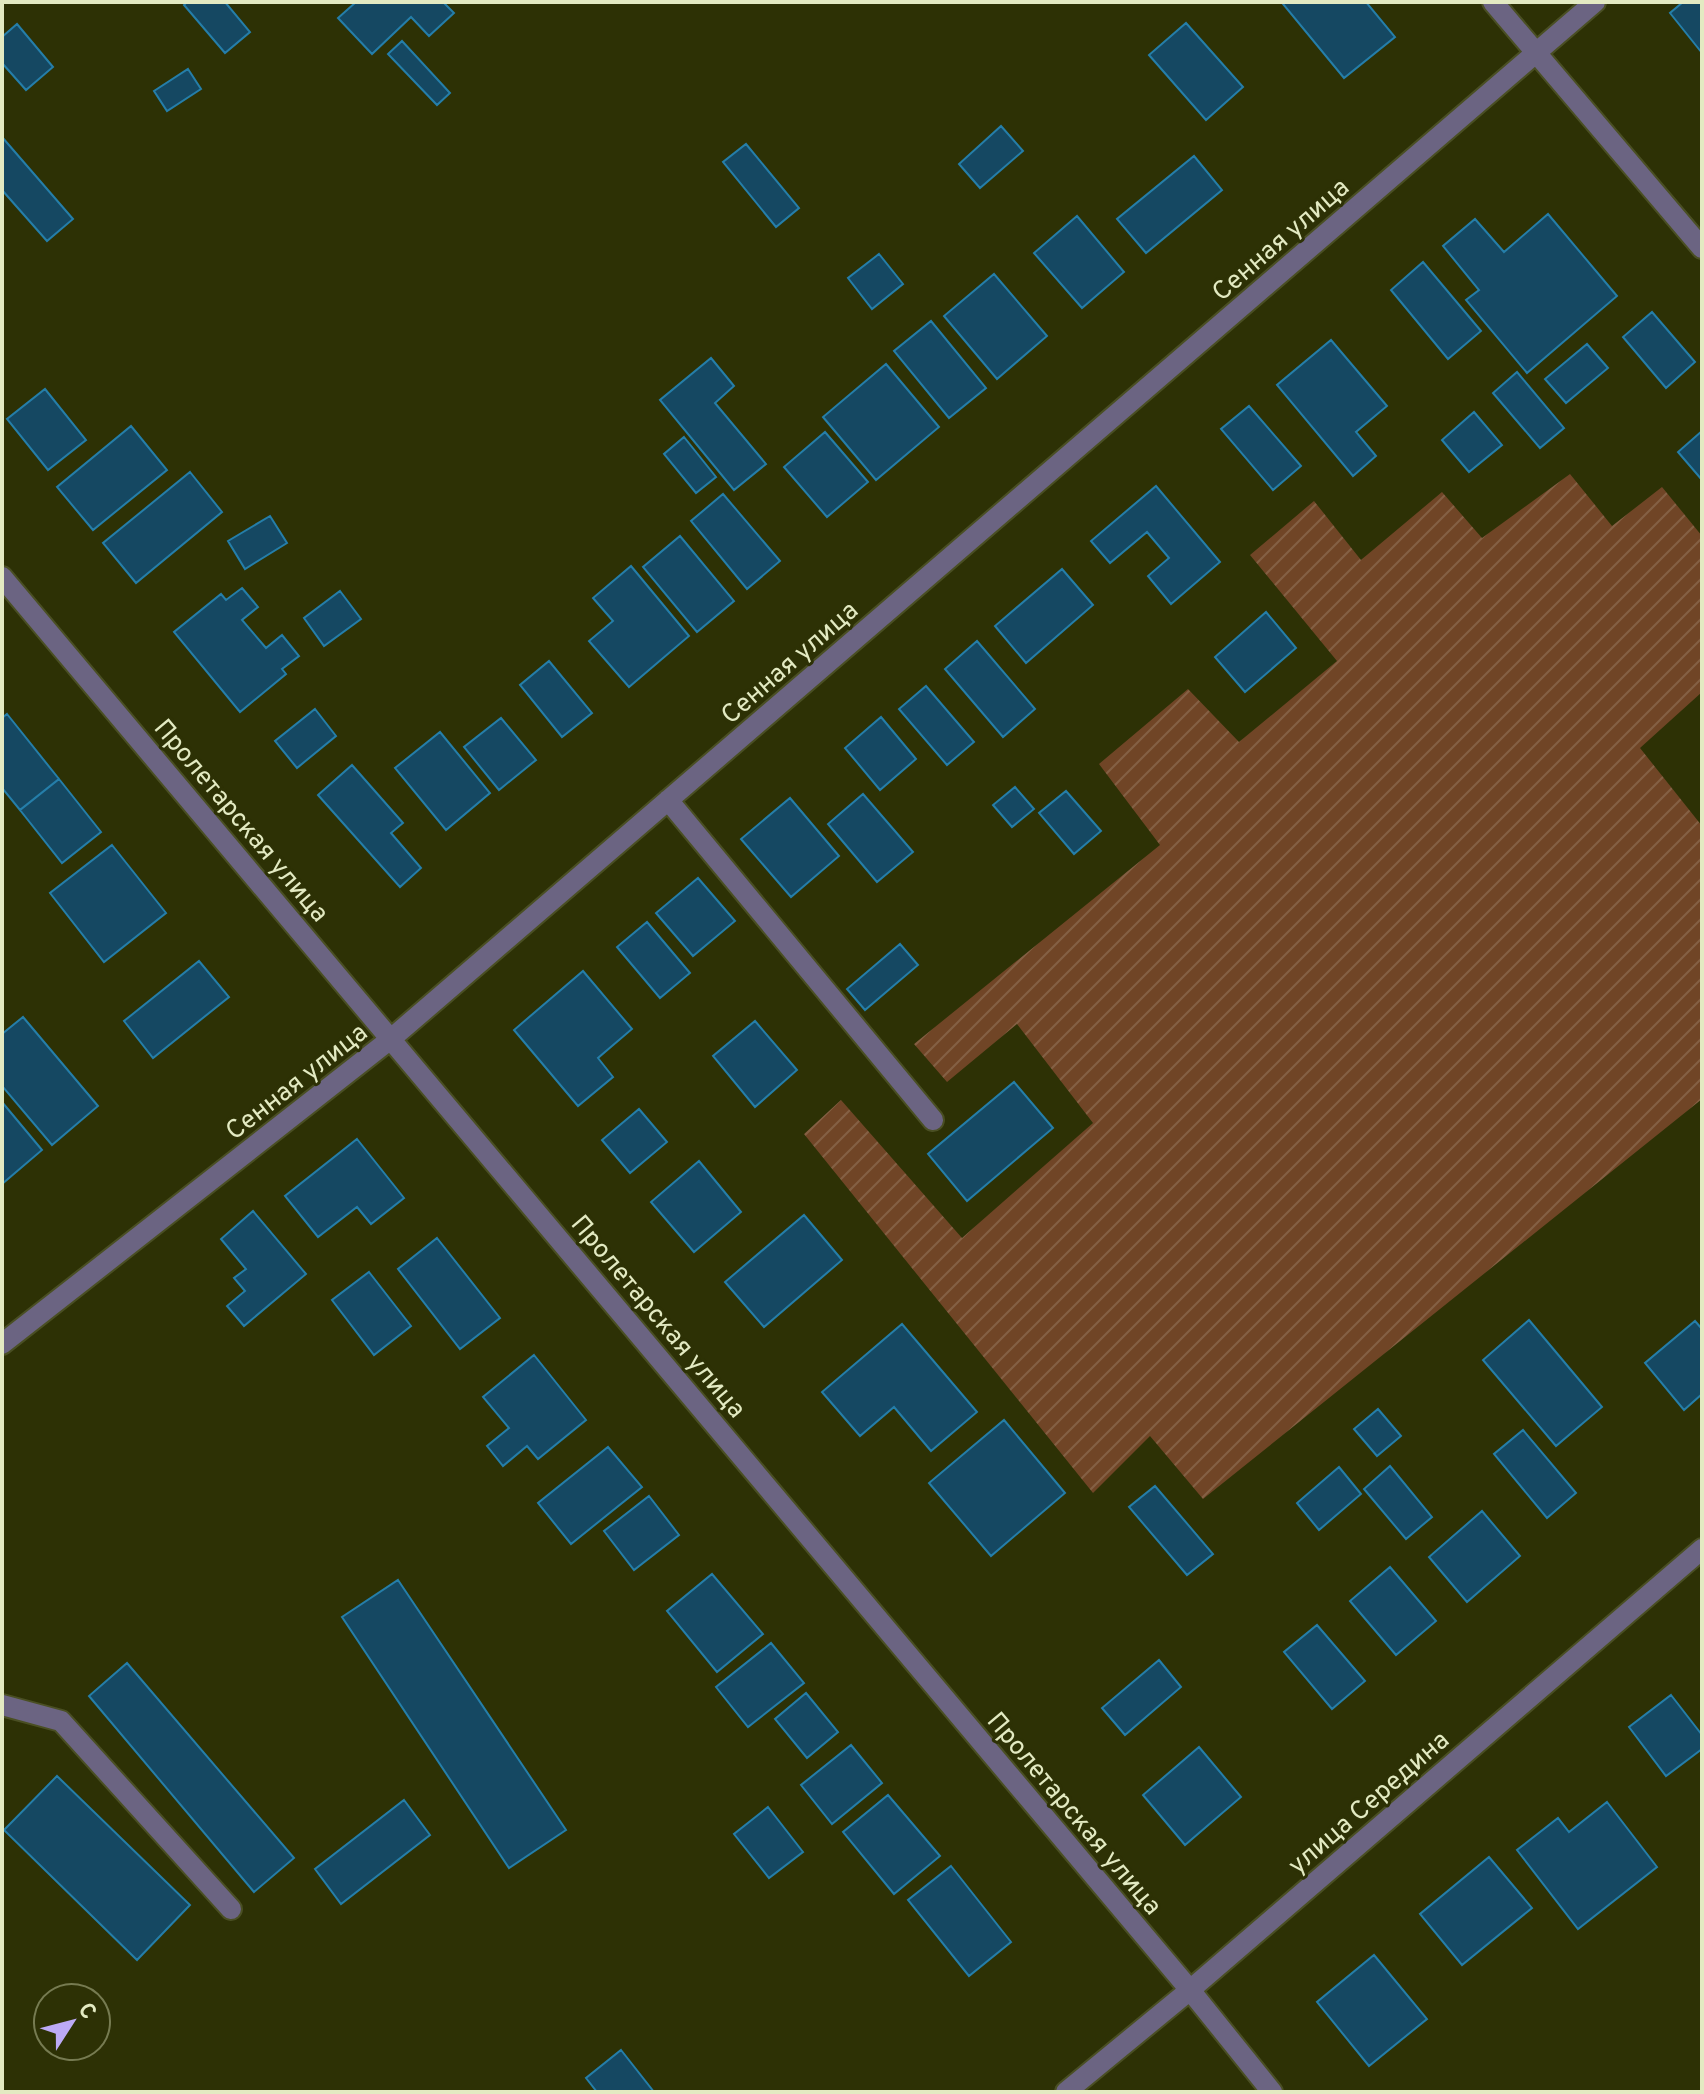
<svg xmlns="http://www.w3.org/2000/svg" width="1704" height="2094" font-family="Overpass,sans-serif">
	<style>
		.garden { fill: url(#garden-furrows) }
		.building { fill: #154862; stroke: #257ea9; stroke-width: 2 }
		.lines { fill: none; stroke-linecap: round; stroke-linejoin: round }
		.minor-casing { stroke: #4a4f23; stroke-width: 24 }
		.minor { stroke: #6b6482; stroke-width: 20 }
		.labels { text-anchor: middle; stroke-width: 6; stroke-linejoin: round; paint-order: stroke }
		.street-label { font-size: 26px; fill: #e3eac2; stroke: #2d3105 }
	</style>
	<defs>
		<pattern id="garden-furrows" width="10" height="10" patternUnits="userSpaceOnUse" patternTransform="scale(2)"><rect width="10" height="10" fill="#704526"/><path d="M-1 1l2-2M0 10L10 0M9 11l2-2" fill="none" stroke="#846044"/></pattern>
	</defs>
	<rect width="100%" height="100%" fill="#2d3105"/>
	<path class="garden" d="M1570,474L1612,526L1662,487L1702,536V692L1640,748L1702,826V1099L1203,1499L1150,1436L1093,1493L804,1134L841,1100L962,1238L1093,1123L1017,1024L947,1082L914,1044L1160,845L1099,764L1188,689L1239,742L1337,661L1250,555L1314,501L1361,560L1442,492L1482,538Z"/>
	<path class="building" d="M187,2H225L250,32L225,53L184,5Z
		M356,2H443L454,13L429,36L411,17L372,54L338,18Z
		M1286,2H1366L1395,37L1344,78L1283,4Z
		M1683,2H1702V53L1670,13Z
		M1186,23L1243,87L1206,120L1149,55Z
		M17,24L53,67L26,90L2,63V37Z
		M402,41L450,93L437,105L388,54Z
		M188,69L201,89L167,111L154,91Z
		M1001,126L1023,151L980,188L959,164Z
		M2,137L73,219L47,241L2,190Z
		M746,144L799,208L776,227L723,162Z
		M1194,156L1222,190L1146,253L1117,219Z
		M1548,214L1617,296L1527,373L1466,300L1479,290L1443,246L1475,219L1504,252Z
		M1077,216L1124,272L1082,308L1034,253Z
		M879,254L903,284L872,309L848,278Z
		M1423,262L1481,331L1448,359L1391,290Z
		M994,274L1047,336L997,379L944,316Z
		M1652,312L1695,362L1666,388L1623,337Z
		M931,321L986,388L949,418L894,351Z
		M1331,340L1387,406L1356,432L1376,456L1353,476L1277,385Z
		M1587,344L1608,368L1566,403L1545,379Z
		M711,358L734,386L715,403L766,464L734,490L660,400Z
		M886,364L939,427L876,480L823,417Z
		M1517,372L1564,428L1540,448L1493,393Z
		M45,389L86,440L48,470L7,419Z
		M1249,406L1301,466L1273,490L1221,429Z
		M1474,412L1502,445L1469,472L1442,440Z
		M131,426L167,470L93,530L57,487Z
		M1702,431V480L1678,452Z
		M825,432L868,482L827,517L784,467Z
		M684,437L716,477L696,493L664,454Z
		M190,472L222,512L136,583L103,543Z
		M1156,486L1220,562L1171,604L1148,576L1169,558L1147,532L1110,563L1091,541Z
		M723,494L780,561L747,589L691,521Z
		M270,516L287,543L245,569L228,541Z
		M680,536L734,601L697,632L643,567Z
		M631,566L689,636L629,687L589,641L613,621L593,598Z
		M1062,569L1093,605L1026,663L995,626Z
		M242,588L258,607L242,620L266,648L282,635L299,656L282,669L286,674L240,712L174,632L221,594L226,600Z
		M340,591L361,619L324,646L304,618Z
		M1266,612L1296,648L1245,692L1215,657Z
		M977,641L1035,709L1003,737L945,669Z
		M549,661L592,713L562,737L520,685Z
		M926,686L974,742L947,765L899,709Z
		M315,709L336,736L297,768L275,741Z
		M7,714L59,779L20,810L2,788V718Z
		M881,717L916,759L880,790L845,748Z
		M501,718L536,760L499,790L464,747Z
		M440,732L490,793L446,830L395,768Z
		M352,765L403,823L391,833L421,868L400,887L318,795Z
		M59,779L101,832L62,863L20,810Z
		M1015,787L1034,809L1012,827L993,805Z
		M1066,791L1101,831L1074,854L1039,813Z
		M863,794L913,852L877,882L828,824Z
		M790,798L839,856L791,897L741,839Z
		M112,845L166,913L104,962L50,893Z
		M698,878L735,921L693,956L656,913Z
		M647,922L690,973L660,998L617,947Z
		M900,944L918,965L865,1010L847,989Z
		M199,961L229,997L153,1058L124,1021Z
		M583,971L632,1029L598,1058L613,1077L578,1106L514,1030Z
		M23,1017L98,1106L52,1145L2,1086V1034Z
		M755,1021L797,1070L755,1107L713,1056Z
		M1014,1082L1053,1128L967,1201L928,1154Z
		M2,1102L42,1150L2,1184Z
		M639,1109L667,1142L630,1173L602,1140Z
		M357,1139L404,1198L371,1224L357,1207L318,1237L285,1196Z
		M699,1161L741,1212L694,1252L651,1202Z
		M253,1211L306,1274L244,1326L227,1306L245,1291L234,1278L246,1269L221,1239Z
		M804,1215L842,1260L764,1327L725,1282Z
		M437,1238L500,1318L460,1349L398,1269Z
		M369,1272L411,1326L374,1355L332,1300Z
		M1529,1320L1602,1407L1556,1446L1483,1360Z
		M1695,1321L1702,1329V1394L1684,1410L1645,1363Z
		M902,1324L977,1412L931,1451L894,1407L860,1436L822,1392Z
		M534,1355L586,1420L538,1459L527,1446L503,1466L487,1446L509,1428L483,1397Z
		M1378,1409L1401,1436L1377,1456L1354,1429Z
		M1004,1420L1065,1493L991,1556L929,1483Z
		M1523,1430L1576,1493L1547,1518L1494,1454Z
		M608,1447L642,1487L571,1544L538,1503Z
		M1390,1466L1432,1517L1406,1539L1364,1489Z
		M1339,1467L1361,1494L1319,1530L1297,1503Z
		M1155,1486L1213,1554L1187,1575L1129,1507Z
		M649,1496L679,1535L634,1570L604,1531Z
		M1482,1511L1520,1556L1467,1602L1429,1557Z
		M1390,1567L1436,1621L1396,1655L1350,1601Z
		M712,1574L763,1634L717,1672L667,1611Z
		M398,1580L566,1830L509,1868L342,1617Z
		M1317,1625L1365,1681L1332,1709L1284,1652Z
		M771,1643L804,1683L748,1727L716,1687Z
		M1159,1660L1181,1687L1125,1735L1102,1708Z
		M127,1663L294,1858L254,1892L89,1696Z
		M806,1693L838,1732L807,1758L775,1719Z
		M1671,1695L1702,1735V1749L1666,1776L1629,1727Z
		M851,1745L882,1783L832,1824L801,1785Z
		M1199,1747L1241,1797L1185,1845L1143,1795Z
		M57,1776L190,1905L137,1960L4,1830Z
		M888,1795L940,1856L894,1894L843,1832Z
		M404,1800L430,1835L341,1904L315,1869Z
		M1607,1802L1657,1867L1578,1929L1517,1850L1558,1818L1569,1832Z
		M768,1807L803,1852L769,1878L734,1834Z
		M1489,1857L1532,1908L1462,1965L1420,1914Z
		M951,1866L1011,1942L969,1976L908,1900Z
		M1374,1955L1427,2019L1369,2066L1317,2002Z
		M621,2050L654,2092H597L586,2078Z"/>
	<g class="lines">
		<g class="minor-casing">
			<path id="minor" d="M1493,2L1702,248
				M2,577L1190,1990L1272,2092
				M668,800L933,1120
				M2,1344L392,1038L1595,2
				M2,1705L61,1721L231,1909
				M1066,2092L1190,1990L1702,1549"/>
		</g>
		<use href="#minor" class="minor"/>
	</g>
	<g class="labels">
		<g class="street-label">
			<text transform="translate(1280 239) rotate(-41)" y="9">Сенная улица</text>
			<text transform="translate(789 662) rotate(-41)" y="9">Сенная улица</text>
			<text transform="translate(242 820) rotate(50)" y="9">Пролетарская улица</text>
			<text transform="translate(296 1081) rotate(-38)" y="9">Сенная улица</text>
			<text transform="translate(659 1316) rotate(50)" y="9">Пролетарская улица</text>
			<text transform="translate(1368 1802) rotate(-41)" y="9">улица Середина</text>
			<text transform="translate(1075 1813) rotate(50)" y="9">Пролетарская улица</text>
		</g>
	</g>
	<rect width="1704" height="2094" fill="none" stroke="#e3eac2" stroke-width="8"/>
	<g transform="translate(72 2022) rotate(54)"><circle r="38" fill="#2d3105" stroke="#767b51" stroke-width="2"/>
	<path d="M0-6L14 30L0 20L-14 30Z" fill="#bcaaf6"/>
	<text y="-12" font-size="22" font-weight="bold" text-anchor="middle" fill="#e3eac2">С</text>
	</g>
</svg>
